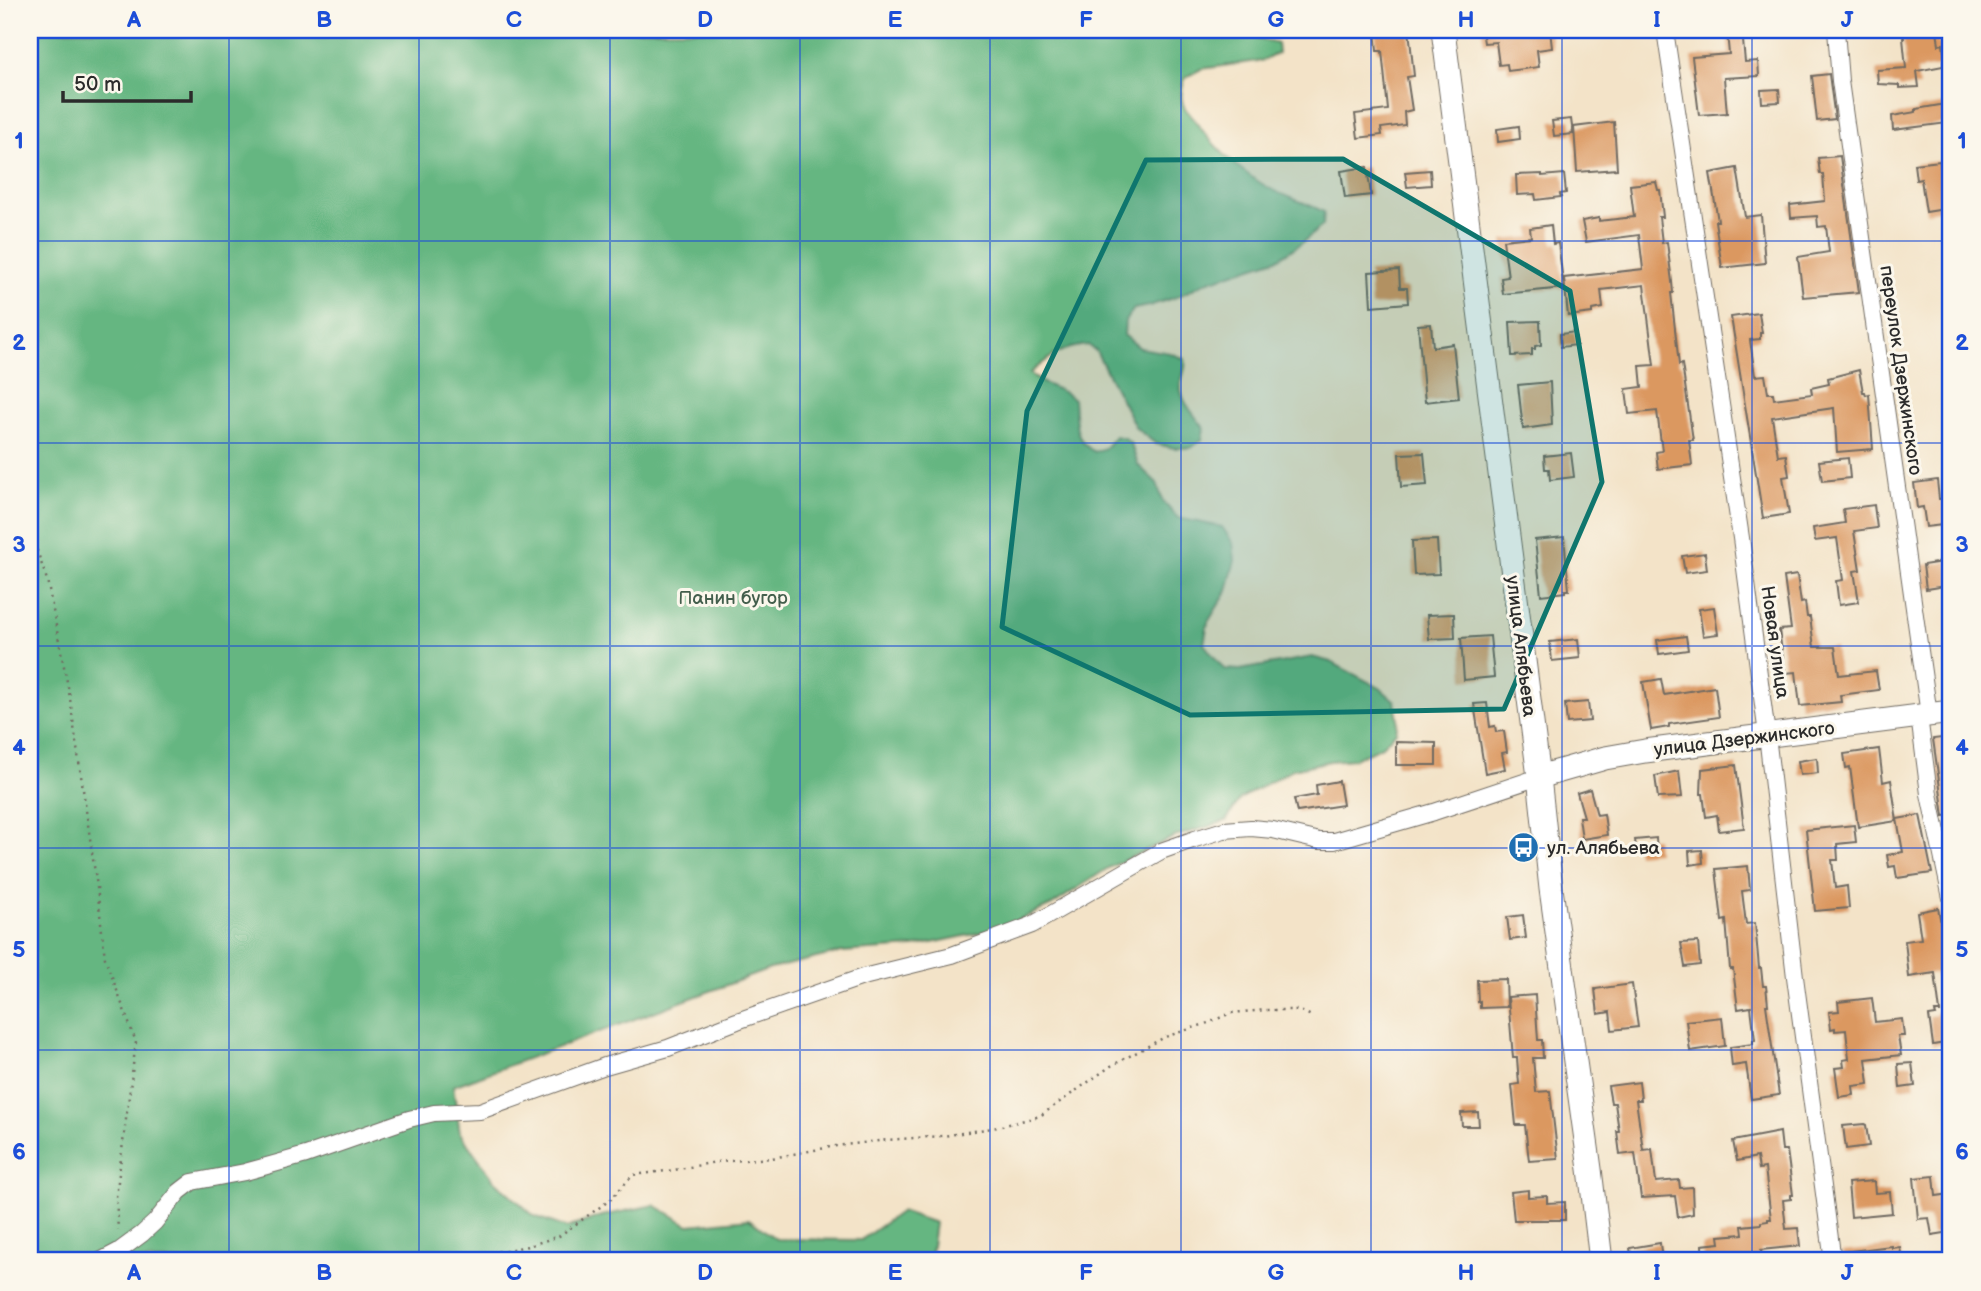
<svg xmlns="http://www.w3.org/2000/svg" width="1981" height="1291" font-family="'Balsamiq Sans',sans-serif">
  <rect width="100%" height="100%" fill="#fbf7ec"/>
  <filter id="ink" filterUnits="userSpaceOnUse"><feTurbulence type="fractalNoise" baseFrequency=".0143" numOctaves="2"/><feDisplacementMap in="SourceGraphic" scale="14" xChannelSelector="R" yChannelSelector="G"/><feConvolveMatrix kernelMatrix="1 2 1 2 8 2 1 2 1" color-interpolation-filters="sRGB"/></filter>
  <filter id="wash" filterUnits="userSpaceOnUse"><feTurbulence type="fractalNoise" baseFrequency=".00686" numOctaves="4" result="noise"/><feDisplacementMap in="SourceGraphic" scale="28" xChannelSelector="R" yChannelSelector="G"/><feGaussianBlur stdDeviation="1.57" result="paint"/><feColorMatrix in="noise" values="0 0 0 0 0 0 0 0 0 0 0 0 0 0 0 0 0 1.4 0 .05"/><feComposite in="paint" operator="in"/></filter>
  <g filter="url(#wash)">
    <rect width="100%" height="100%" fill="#f3e3c8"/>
    <path fill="#65b681" stroke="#487056" stroke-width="2" d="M30,30H1233L1277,44L1278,53L1265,60L1201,69L1186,77C1182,86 1180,94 1183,104C1185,110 1192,116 1196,122C1215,148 1241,172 1269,188C1287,198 1306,202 1324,212L1323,225L1303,242L1279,258L1206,282L1179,296L1149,306L1134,309L1125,321L1124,335L1140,348L1170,353L1185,359C1187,369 1183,372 1181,382C1178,399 1195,415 1204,428L1202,440L1191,448H1174L1156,444L1136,428L1096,351L1088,345C1060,348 1051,356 1030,373C1043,387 1058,386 1074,399C1076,420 1073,441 1095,452L1105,448L1115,436L1125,438L1131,444L1138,465L1157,483L1163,502L1178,518L1222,527L1233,543L1235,560L1227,591L1208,622L1204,644L1224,669L1240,670L1312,657L1331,662L1380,688L1395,701L1398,719L1396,732L1382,746L1354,759L1330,761L1293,769L1240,799L1226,821L1174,837L1108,868L1052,905L998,929L913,947L842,952L770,969L453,1086L460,1133L494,1180L534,1216L567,1228L602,1216L654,1205L689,1225L749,1219L776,1239L861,1240L901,1211L935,1223L930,1261H30Z"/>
    <g id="blocks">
      <g fill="#db9861">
        <path d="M1375,30H1409L1414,76L1407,77L1412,110L1404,112L1405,125L1381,128L1382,135L1358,138L1355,114L1388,110L1382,51H1377Z"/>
        <path d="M1482,30H1550L1552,48L1537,50L1539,67L1508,71L1507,64L1499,65L1496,42L1484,43Z"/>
        <path d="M1742,30L1745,62L1758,61L1759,76L1724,78L1727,113L1699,115L1692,57L1729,54L1727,32Z"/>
        <path d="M1903,30H1937L1939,45L1943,44L1945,61H1943V66L1917,71L1919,87L1899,88V85L1878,84L1877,70L1906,68L1903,38H1904Z"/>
        <path d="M1829,74L1835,119L1817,121L1812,76Z"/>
        <path d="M1779,89L1780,102L1762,103L1761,90Z"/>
        <path d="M1946,104L1948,123L1893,130L1892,116L1916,112V109Z"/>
        <path d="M1571,119L1573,134L1554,136L1552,121Z"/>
        <path d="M1614,122L1617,169L1577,172L1574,127Z"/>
        <path d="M1519,126L1520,139L1498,142L1497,129Z"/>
        <path d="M1840,156L1859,292L1803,297L1798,257L1829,252L1826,226L1818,227L1817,216L1791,218L1790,205L1825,201L1823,174H1820L1818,158Z"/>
        <path d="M1940,161L1942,177L1951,176V208L1926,212L1921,179L1916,180L1914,164Z"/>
        <path d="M1367,167L1371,195L1345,198L1341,171Z"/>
        <path d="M1737,168L1745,217L1761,215L1765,263L1722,268L1715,221H1718L1710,173Z"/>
        <path d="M1430,170L1431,185L1407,187L1405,172Z"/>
        <path d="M1542,174V176L1564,174L1566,193L1560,194L1561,197L1536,200L1535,194L1517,195L1516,175Z"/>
        <path d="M1656,182L1658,190H1660L1663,217H1659L1662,243L1667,242L1672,282L1673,293H1671L1679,365L1682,364L1693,440H1689L1692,465L1658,469L1656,452L1662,451L1657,411L1629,414L1626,389L1642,387L1640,366L1654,365L1644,285L1601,290L1603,308L1592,310V313L1568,316L1564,278L1643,269L1639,235L1586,242L1582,221L1599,218V221L1634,217L1630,185Z"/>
        <path d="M1551,225L1553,244L1558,243L1564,288L1503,294L1501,278L1508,277L1503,240L1531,237L1530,228Z"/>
        <path d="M1399,270L1400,288H1407L1408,303L1371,306L1369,272Z"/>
        <path d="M1759,313L1762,333H1760V339L1750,340L1755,376L1765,375L1768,393H1773L1774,399L1812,394L1811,388L1829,384L1828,378L1859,370L1863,392H1865L1866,395L1869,394L1873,449L1837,452L1834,408L1772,417L1778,456L1786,455L1789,476L1783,477L1789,514L1763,518L1731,317Z"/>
        <path d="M1540,321L1541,345L1535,346V349H1532V355L1512,356L1510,322Z"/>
        <path d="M1431,324L1433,347L1453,344L1459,398L1425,402L1418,325Z"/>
        <path d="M1575,332L1577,345L1561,347L1560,334Z"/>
        <path d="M1550,382L1552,425L1523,429L1518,385Z"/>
        <path d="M1424,453L1427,485L1401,487L1399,454Z"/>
        <path d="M1571,453L1574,477L1550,480L1549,469H1545L1544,456Z"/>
        <path d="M1848,458L1850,478L1822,481L1819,461Z"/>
        <path d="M1937,480L1939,499H1951V524L1926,527L1923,507L1917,508L1914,483Z"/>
        <path d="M1874,505L1877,528L1854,531L1860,570L1854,571L1859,602L1839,605L1836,581L1843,580L1837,538L1815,541L1813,528L1845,523L1843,509Z"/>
        <path d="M1564,537L1569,590H1565V592L1541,595L1535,540Z"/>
        <path d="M1437,540L1439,574L1414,575L1412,541Z"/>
        <path d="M1705,553L1707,570L1685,573L1682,556Z"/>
        <path d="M1949,561L1951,585L1926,589L1923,565Z"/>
        <path d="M1797,575L1801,603L1805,602L1807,617H1810L1814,647H1835L1839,675L1876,671L1879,690L1840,695L1841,702L1800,706L1796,672L1785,673L1779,630L1791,629L1784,577Z"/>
        <path d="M1714,607L1718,634L1703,636L1699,609Z"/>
        <path d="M1454,614L1455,638L1429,639L1427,615Z"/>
        <path d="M1490,636L1494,677L1464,680L1461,638Z"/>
        <path d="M1686,636L1688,650L1659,654L1657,640Z"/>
        <path d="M1578,639L1580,658L1552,661L1550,642Z"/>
        <path d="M1661,679L1664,695L1715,687L1719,717L1669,724V727L1651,730L1643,682Z"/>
        <path d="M1588,702L1590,721L1567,723L1565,704Z"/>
        <path d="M1487,703L1490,727L1495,726L1496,732L1504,731L1507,752L1502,753L1505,769L1485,773L1474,704Z"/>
        <path d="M1950,737L1951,815L1944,816L1933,739Z"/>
        <path d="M1396,742L1436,743V765H1396Z"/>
        <path d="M1879,749L1883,782L1891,780L1897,821L1858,827L1850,767L1846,768L1844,754Z"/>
        <path d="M1817,758L1818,773L1800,775L1798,761Z"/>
        <path d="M1736,765L1744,828L1719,831L1717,815L1706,817L1703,794H1701L1702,769Z"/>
        <path d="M1679,771L1682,797L1658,798L1655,776Z"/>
        <path d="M1339,781L1343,805L1297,812L1294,799L1317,795L1316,785Z"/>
        <path d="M1590,789L1597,815L1604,814L1607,835L1582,839L1579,817H1584L1577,793Z"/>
        <path d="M1920,815L1932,873L1897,878L1895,866L1889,867L1887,855L1903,852L1897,819Z"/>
        <path d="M1854,825L1856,842L1837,844L1838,860H1832L1835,888L1847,886L1849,908L1815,911L1806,830Z"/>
        <path d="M1656,838L1657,852L1637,854L1635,840Z"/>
        <path d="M1702,850L1703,863L1690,865L1689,851Z"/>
        <path d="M1748,866L1750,890L1742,891L1746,924L1755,923L1759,968H1761L1763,986H1766L1768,1005H1766L1779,1095L1751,1099L1746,1064L1732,1066L1730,1047L1753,1044V1040H1755L1751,1007L1738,1009L1733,969H1730L1726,920L1722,921L1716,869Z"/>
        <path d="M1938,908L1951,973V1042L1933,1045L1929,1016L1936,1015L1935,1012H1940L1935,973L1909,977L1905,941L1921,939L1917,912Z"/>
        <path d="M1523,915L1526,938L1510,940L1507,917Z"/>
        <path d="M1698,942L1700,965L1685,967L1681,943Z"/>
        <path d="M1506,979L1507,1007L1480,1008V1001L1478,1002L1477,980Z"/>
        <path d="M1632,984L1638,1027L1612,1030L1610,1012L1598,1014L1595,989Z"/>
        <path d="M1535,995L1538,1040H1542L1543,1058H1533L1536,1092L1550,1091L1558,1159L1529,1161L1525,1125H1516L1512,1085L1519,1084L1517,1058H1513L1508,997Z"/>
        <path d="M1872,998L1875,1022L1902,1019L1904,1036H1898L1901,1055L1866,1059L1869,1084L1853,1086L1854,1095L1839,1097L1835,1068L1844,1067L1843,1060L1849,1059L1846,1030L1835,1031V1028L1831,1029L1829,1012L1839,1011L1838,1002Z"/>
        <path d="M1722,1017L1725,1046L1690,1051L1686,1021Z"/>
        <path d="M1912,1063L1915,1086L1900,1088L1898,1064Z"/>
        <path d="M1639,1082L1641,1100H1636L1643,1150L1652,1149L1656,1182L1679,1180L1680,1188L1692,1187L1693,1214L1678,1217L1675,1196L1641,1198L1635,1153L1620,1155L1617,1131H1619L1615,1103H1611L1608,1086Z"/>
        <path d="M1478,1112L1479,1126H1462L1461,1113Z"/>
        <path d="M1864,1124L1866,1125L1869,1146L1846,1149L1843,1126Z"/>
        <path d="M1780,1132L1782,1150H1787L1793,1195H1791V1199L1783,1200L1786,1229L1798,1228L1800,1246L1761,1250L1762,1261H1703L1702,1245L1720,1243L1719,1236L1743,1234L1742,1226L1761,1224V1222L1768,1221V1219H1771L1765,1168L1759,1169L1757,1157L1737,1161L1733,1141Z"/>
        <path d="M1934,1176L1936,1196L1951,1194V1232L1932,1235L1929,1218L1918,1219L1914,1178Z"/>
        <path d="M1874,1181L1875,1193L1890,1192L1892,1213L1851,1217L1848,1183Z"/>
        <path d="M1528,1190V1197L1547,1196V1203L1565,1202V1220H1514L1511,1192Z"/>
        <path d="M1660,1243L1662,1261H1632L1630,1248Z"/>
        <path d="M1892,1246V1248L1900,1247L1902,1260L1843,1261L1842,1252Z"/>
      </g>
    </g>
  </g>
  <g filter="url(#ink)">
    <use href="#blocks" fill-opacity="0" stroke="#716b62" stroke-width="2"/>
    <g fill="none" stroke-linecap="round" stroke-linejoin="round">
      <defs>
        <g id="street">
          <path d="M1665,30L1741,538L1767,735L1795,977L1833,1261"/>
          <path d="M1836,30L1840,81L1929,715"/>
          <path d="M1919,716L1929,794L1951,898"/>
          <path d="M100,1261L119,1251L142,1234L155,1222L179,1192L192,1182L245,1172L306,1155L409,1119L434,1113L480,1111L605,1066L668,1048L737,1021L863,977L952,955L1032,925L1161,851L1195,839L1224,830L1251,828L1273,830L1319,841H1334L1434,812L1539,777"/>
        </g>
        <g id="secondary">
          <path d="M1443,30L1539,777L1551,889L1590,1169L1601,1261"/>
          <path d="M1539,777L1605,758L1645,751L1951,712"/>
        </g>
      </defs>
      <use href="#street" stroke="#716b62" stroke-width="18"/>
      <use href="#secondary" stroke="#716b62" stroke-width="25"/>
      <g stroke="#716b62" stroke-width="2.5" stroke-dasharray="2 5" stroke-linecap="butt">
        <path d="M30,530L47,580L69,692L97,887L105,958L136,1042L116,1197L118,1230"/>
        <path d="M464,1261L480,1255L528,1246L559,1236L610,1200L633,1175L674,1170L716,1162L772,1158L836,1146L887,1140L943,1136L998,1127L1040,1116L1111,1066L1165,1037L1208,1023L1231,1013L1267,1010H1298L1314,1017"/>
      </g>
      <use href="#street" stroke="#fff" stroke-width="16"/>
      <use href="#secondary" stroke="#fff" stroke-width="23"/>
    </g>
  </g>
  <path fill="#0f766e" fill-opacity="0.2" stroke="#0f766e" stroke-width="5" stroke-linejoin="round" d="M1343,159L1570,291L1602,482L1504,709L1190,715L1002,627L1027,411L1146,160Z"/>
  <path fill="none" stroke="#1d4ed8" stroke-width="2" stroke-opacity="0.55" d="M229,30V1261M419,30V1261M610,30V1261M800,30V1261M990,30V1261M1181,30V1261M1371,30V1261M1562,30V1261M1752,30V1261M30,241H1951M30,443H1951M30,646H1951M30,848H1951M30,1050H1951"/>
  <defs>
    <symbol id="bus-disc" viewBox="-11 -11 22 22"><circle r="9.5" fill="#1f6fb2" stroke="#fbf7ec"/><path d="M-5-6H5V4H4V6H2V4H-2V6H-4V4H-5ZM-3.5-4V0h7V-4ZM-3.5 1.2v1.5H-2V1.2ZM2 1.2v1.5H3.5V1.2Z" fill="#fff"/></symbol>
  </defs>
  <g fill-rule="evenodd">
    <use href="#bus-disc" x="1506" y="830" width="35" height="35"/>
  </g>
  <g text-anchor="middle" stroke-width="6" stroke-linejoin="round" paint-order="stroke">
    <g font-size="19" fill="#2b2b2b" stroke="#fbf7ec">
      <text transform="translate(1902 370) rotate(82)" y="7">переулок Дзержинского</text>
      <text transform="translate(1776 642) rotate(82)" y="7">Новая улица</text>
      <text transform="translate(1522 646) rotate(83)" y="7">улица Алябьева</text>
      <text transform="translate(1744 738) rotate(-7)" y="7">улица Дзержинского</text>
    </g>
    <g font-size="19" fill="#435e4c" stroke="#fbf7ec">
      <text x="733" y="604">Панин бугор</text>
    </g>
    <g font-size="19" fill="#2b2b2b" stroke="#fbf7ec" text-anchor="start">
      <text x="1547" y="854">ул. Алябьева</text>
    </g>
  </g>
  <rect width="1981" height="1291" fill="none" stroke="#fbf7ec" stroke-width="77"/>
  <path d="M63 91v10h128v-10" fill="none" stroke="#2b2b2b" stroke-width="3.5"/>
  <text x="74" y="91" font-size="21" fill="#2b2b2b" stroke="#fbf7ec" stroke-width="5" paint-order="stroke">50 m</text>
  <rect x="38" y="38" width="1904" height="1214" fill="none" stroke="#1d4ed8" stroke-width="2.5"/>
  <g font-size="23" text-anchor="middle" font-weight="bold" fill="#1d4ed8">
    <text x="134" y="27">A</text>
    <text x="324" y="27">B</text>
    <text x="514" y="27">C</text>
    <text x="705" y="27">D</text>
    <text x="895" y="27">E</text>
    <text x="1086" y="27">F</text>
    <text x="1276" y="27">G</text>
    <text x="1466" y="27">H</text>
    <text x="1657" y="27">I</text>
    <text x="1847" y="27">J</text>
    <text x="19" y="148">1</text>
    <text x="1962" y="148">1</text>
    <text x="19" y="350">2</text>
    <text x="1962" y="350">2</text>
    <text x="19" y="552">3</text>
    <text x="1962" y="552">3</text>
    <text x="19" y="755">4</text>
    <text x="1962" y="755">4</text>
    <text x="19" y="957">5</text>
    <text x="1962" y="957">5</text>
    <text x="19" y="1159">6</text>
    <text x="1962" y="1159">6</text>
    <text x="134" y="1280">A</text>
    <text x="324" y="1280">B</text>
    <text x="514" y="1280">C</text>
    <text x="705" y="1280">D</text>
    <text x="895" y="1280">E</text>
    <text x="1086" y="1280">F</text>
    <text x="1276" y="1280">G</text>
    <text x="1466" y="1280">H</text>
    <text x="1657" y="1280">I</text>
    <text x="1847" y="1280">J</text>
  </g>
</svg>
